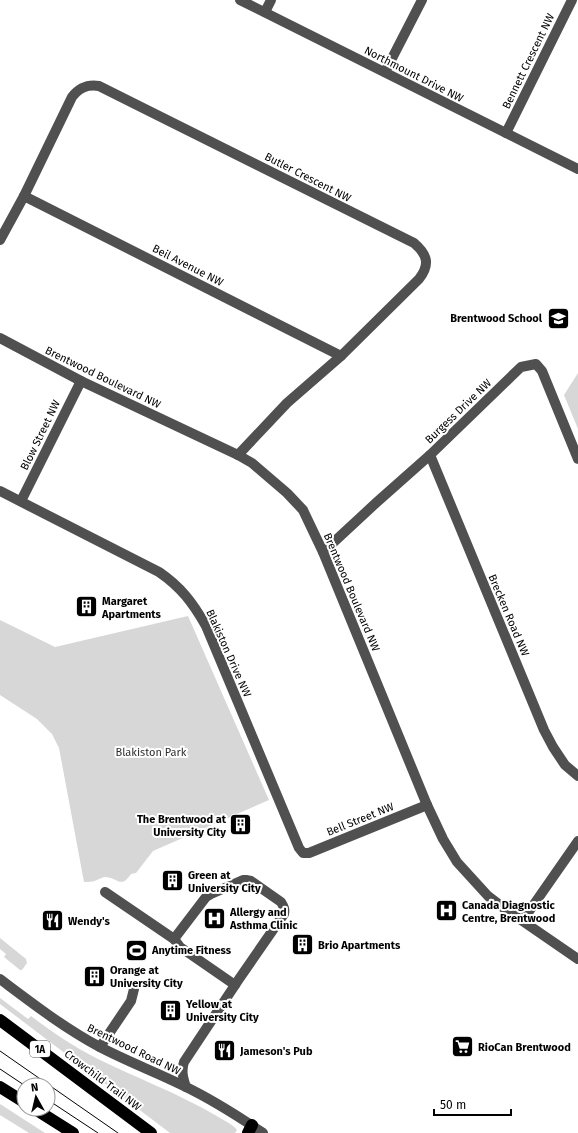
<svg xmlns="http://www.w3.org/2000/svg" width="578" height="1133" font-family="'Fira Sans',sans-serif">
  <rect width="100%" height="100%" fill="#fff"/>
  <g fill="#d7d7d7">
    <path d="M578,373V429L564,395Z"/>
    <path d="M188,616L269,800L153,851L136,873L131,874C121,889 118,878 106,877C102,877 100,879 97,880C93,882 88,882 84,882L59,748L52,734L37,719L0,695V620L55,647Z"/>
    <path d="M0,938L26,959L27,963L22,970H20L4,957L6,954L0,949Z"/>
    <path d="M0,998L28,1019L31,1016C52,1032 74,1047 98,1059C137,1078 177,1093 215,1115C221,1119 233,1124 237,1130L235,1133H170L0,1004Z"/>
    <path d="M0,1104L45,1133H29L0,1115Z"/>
  </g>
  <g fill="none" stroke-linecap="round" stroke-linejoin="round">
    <g stroke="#505050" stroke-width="10">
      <path d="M240,0L578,169"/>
      <path d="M265,12L271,0"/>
      <path d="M385,72L422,0"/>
      <path d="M506,133L572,0"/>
      <path d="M24,196L341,356"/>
      <path d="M0,240L24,196L72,97C79,88 87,84 99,86L141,107L414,243C428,255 430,265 419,279L341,356L287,403L238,455"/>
      <path d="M0,338L81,381L238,455L252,463L287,493L303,510L323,552L427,805L443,839L457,862L488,896L505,909L578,959"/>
      <path d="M430,455L544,730L553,747L565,765L578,776"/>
      <path d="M0,491L159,572C181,587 193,603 206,626L299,848L303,853H309L427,805"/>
      <path d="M21,501L81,381"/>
      <path d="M323,552L377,502L430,455L521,367L536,364L542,371L578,459"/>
      <path d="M105,892L174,939L180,947L235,985"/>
      <path d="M523,920L578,841"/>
      <path d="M174,939L206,897L211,894L243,880H246L251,881L281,902C284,907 285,909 284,914L239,979L184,1062C181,1071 183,1078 186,1087"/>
      <path d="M0,979C32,1003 63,1027 98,1046C126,1061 156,1072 184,1086C211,1099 238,1116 263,1133"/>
      <path d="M100,1047L131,1001L135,985"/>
    </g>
    <g stroke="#000" stroke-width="12">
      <path d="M0,1020L151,1133"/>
      <path d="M0,1087L24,1102"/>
      <path d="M35,1109L73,1133"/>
      <path d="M248,1133L252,1125"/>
    </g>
    <g stroke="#000" stroke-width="1">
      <path d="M0,1051L118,1133"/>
      <path d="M0,1069L24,1085"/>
      <path d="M48,1100L98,1133"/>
    </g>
  </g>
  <defs>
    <symbol id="school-square" viewBox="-11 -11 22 22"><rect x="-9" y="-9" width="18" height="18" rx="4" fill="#000" stroke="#fff"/><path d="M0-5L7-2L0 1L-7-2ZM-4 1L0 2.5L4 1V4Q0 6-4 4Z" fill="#fff"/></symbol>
    <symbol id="building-square" viewBox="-11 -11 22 22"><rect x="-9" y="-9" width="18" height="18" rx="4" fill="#000" stroke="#fff"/><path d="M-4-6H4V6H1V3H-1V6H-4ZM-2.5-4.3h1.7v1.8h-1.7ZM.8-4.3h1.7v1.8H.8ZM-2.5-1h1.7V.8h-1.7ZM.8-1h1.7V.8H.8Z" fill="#fff"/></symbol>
    <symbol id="hospital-square" viewBox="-11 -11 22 22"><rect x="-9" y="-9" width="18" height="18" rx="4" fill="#000" stroke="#fff"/><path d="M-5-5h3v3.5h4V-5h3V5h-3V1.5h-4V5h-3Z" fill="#fff"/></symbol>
    <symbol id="restaurant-square" viewBox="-11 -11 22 22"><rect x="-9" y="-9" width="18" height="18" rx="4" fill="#000" stroke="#fff"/><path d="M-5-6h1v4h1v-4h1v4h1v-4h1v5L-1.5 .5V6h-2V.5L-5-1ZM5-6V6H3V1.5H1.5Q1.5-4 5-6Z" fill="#fff"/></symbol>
    <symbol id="stadium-square" viewBox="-11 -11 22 22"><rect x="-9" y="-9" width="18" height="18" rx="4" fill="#000" stroke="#fff"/><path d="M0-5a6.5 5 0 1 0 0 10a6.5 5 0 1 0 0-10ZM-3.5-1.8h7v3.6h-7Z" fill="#fff"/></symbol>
    <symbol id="supermarket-square" viewBox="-11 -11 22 22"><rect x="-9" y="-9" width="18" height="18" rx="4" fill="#000" stroke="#fff"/><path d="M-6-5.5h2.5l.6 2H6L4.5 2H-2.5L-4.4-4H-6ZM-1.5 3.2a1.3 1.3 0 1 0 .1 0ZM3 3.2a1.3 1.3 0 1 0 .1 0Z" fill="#fff"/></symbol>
  </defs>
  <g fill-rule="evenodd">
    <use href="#school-square" x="546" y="306" width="25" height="25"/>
    <use href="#building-square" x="74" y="594" width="25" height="25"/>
    <use href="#building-square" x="228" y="812" width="25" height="25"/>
    <use href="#building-square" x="160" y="868" width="25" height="25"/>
    <use href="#hospital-square" x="434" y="898" width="25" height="25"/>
    <use href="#hospital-square" x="202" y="906" width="25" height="25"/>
    <use href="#restaurant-square" x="40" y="908" width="25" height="25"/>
    <use href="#building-square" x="290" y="932" width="25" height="25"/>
    <use href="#stadium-square" x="124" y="938" width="25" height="25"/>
    <use href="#building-square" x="82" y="964" width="25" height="25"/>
    <use href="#building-square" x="158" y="998" width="25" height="25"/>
    <use href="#supermarket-square" x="450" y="1034" width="25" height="25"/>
    <use href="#restaurant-square" x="212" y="1038" width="25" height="25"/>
  </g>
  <g text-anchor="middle" stroke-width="4" stroke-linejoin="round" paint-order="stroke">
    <rect fill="#fff" stroke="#4c4c4c" stroke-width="1" x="30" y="1041" width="20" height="16" rx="3"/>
    <g font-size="10" font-weight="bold" fill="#000">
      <text x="40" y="1053">1A</text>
    </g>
    <g font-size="11" fill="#000" stroke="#fff">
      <text transform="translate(528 61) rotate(-64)" y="4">Bennett Crescent NW</text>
      <text transform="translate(414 74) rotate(27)" y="4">Northmount Drive NW</text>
      <text transform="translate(308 177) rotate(27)" y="4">Butler Crescent NW</text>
      <text transform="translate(188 265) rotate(27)" y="4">Beil Avenue NW</text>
      <text transform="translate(103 377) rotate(26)" y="4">Brentwood Boulevard NW</text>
      <text transform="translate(458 411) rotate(-44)" y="4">Burgess Drive NW</text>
      <text transform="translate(40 435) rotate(-64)" y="4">Blow Street NW</text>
      <text transform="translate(352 592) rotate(67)" y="4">Brentwood Boulevard NW</text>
      <text transform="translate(509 615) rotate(67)" y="4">Brecken Road NW</text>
      <text transform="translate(229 653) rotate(66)" y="4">Blakiston Drive NW</text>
      <text transform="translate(360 819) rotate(-22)" y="4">Bell Street NW</text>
      <text transform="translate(134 1049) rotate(26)" y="4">Brentwood Road NW</text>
      <text transform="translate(103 1080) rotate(37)" y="4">Crowchild Trail NW</text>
    </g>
    <g font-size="11" font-weight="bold" fill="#000" stroke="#fff" text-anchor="start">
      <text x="542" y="322" text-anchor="end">Brentwood School</text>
      <text x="102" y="605">Margaret<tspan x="102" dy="13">Apartments</tspan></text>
      <text x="226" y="823" text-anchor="end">The Brentwood at<tspan x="226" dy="13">University City</tspan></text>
      <text x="188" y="879">Green at<tspan x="188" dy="13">University City</tspan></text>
      <text x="462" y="909">Canada Diagnostic<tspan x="462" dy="13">Centre, Brentwood</tspan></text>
      <text x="230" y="916">Allergy and<tspan x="230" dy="13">Asthma Clinic</tspan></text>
      <text x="68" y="925">Wendy's</text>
      <text x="318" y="949">Brio Apartments</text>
      <text x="152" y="954">Anytime Fitness</text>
      <text x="110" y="974">Orange at<tspan x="110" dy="13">University City</tspan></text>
      <text x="186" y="1008">Yellow at<tspan x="186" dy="13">University City</tspan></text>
      <text x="478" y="1051">RioCan Brentwood</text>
      <text x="240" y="1055">Jameson's Pub</text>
    </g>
    <g font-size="11" fill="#2e2e2e" stroke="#fff">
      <text x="151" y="756">Blakiston Park</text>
    </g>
  </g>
  <g transform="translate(36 1097) rotate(352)"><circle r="19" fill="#ffffff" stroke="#999999"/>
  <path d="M0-3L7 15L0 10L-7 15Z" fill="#000000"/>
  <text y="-6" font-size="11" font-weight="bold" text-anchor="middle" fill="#000000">N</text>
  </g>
  <path d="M434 1109v6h77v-6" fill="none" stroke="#000000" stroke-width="2"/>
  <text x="440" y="1109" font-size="12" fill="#000000" stroke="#ffffff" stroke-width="3" paint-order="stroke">50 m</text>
</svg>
